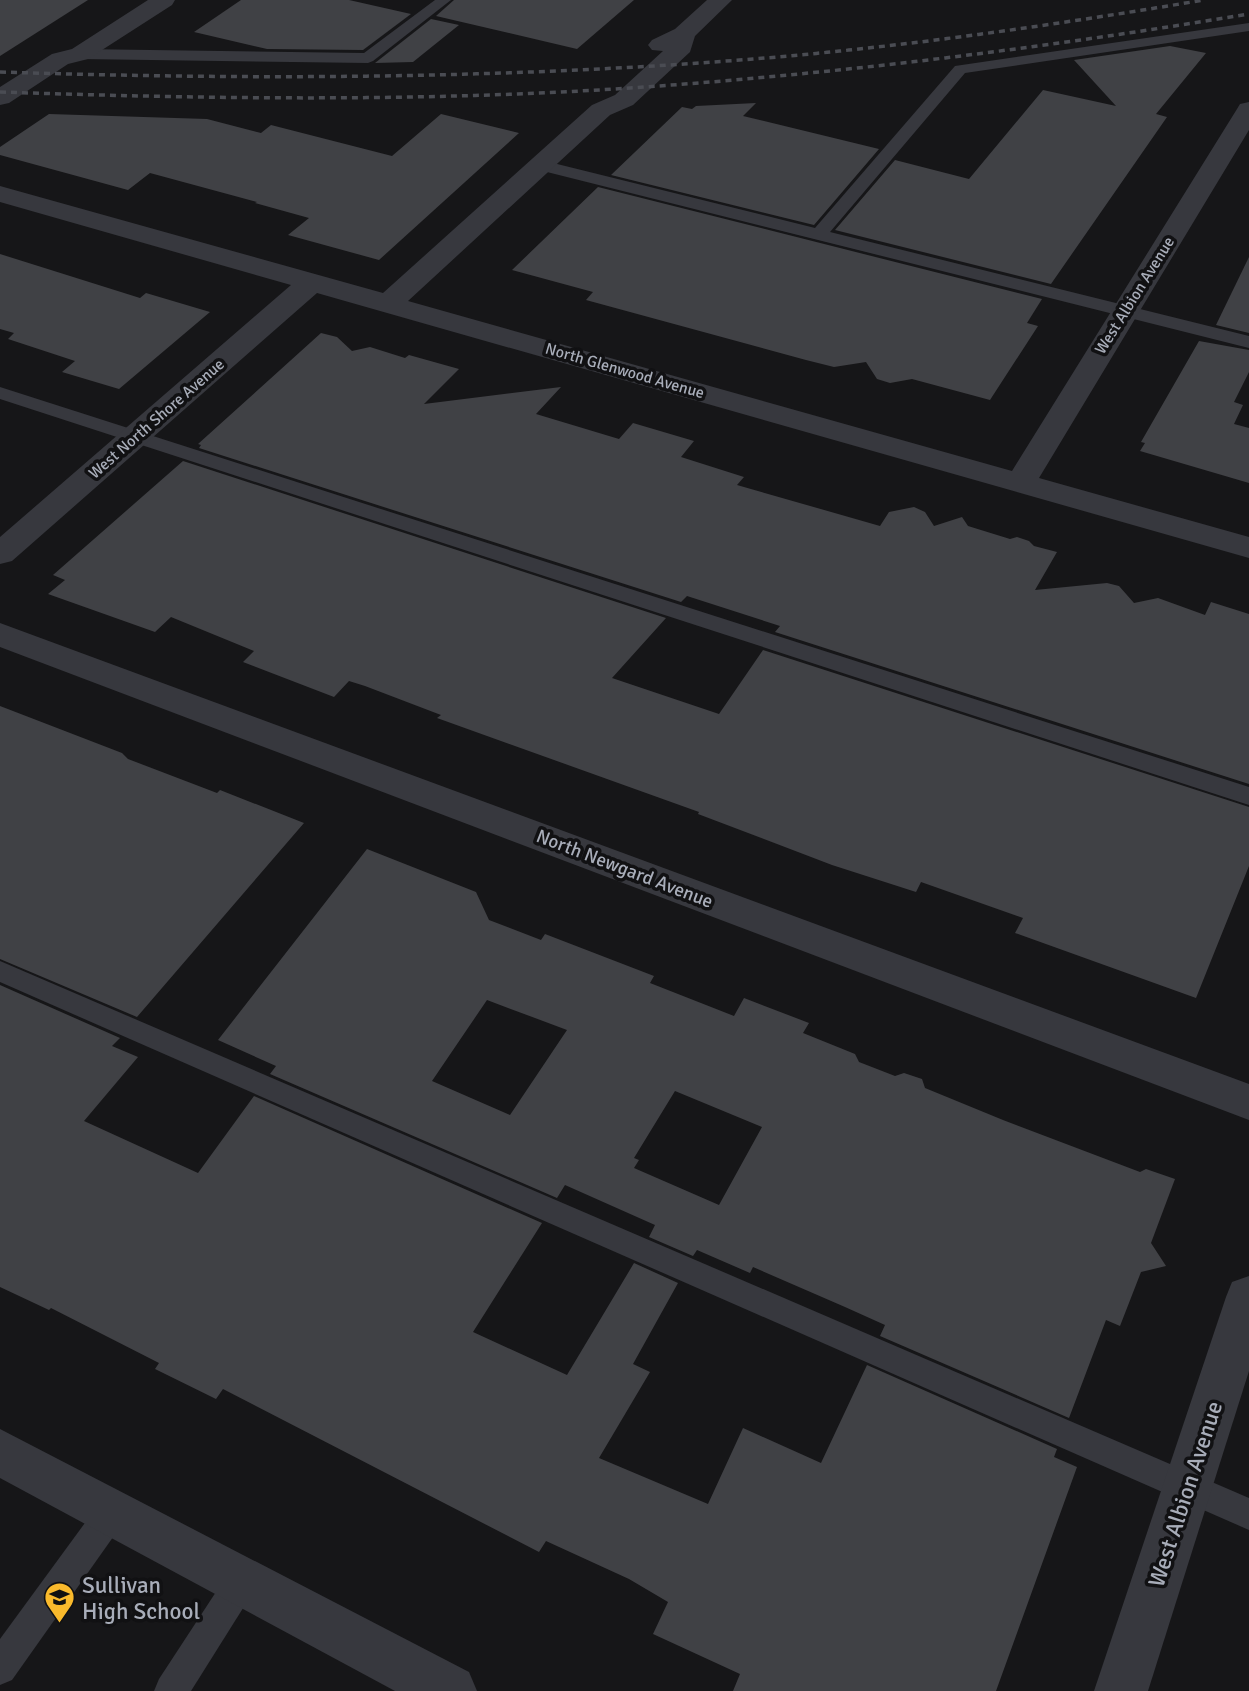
<svg xmlns="http://www.w3.org/2000/svg" width="1249" height="1691" font-family="Signika,sans-serif">
  <rect width="100%" height="100%" fill="#161618"/>
  <g fill="#404145" fill-rule="evenodd">
    <path d="M0,0H88L0,56Z"/>
    <path d="M241,0H349L411,14L363,50L267,49L194,32Z"/>
    <path d="M454,0H634L577,49L436,16Z"/>
    <path d="M431,19L459,25L413,62L375,63Z"/>
    <path d="M1170,46L1206,53L1156,114L1167,117L1051,284L835,230L895,160L969,179L1043,90L1116,106L1074,60Z"/>
    <path d="M756,103L743,116L879,149L814,225L611,175L682,107L692,109L696,106Z"/>
    <path d="M49,114L207,119L261,133L271,125L392,156L441,114L519,133L379,260L288,235L309,218L255,203L257,202L150,173L128,190L0,155V147Z"/>
    <path d="M598,187L1042,299L1027,323L1038,326L990,400L912,379L890,383L877,379L866,362L834,367L806,360L586,300L593,292L512,270Z"/>
    <path d="M0,254L140,298L146,293L210,312L119,389L62,372L75,361L8,339L14,333L0,329Z"/>
    <path d="M1249,257V333L1216,325Z"/>
    <path d="M321,333L337,337L352,351L370,347L405,358L409,355L459,369L424,404L561,387L536,414L619,439L633,423L694,441L681,457L744,477L737,485L880,526L889,512L914,507L925,512L934,526L962,517L968,526L1010,539L1017,537L1029,541L1034,546L1057,552L1035,590L1107,583L1119,586L1134,603L1158,598L1205,615L1211,602L1249,614V784L775,632L780,626L687,596L681,602L199,448L201,445L198,444Z"/>
    <path d="M1199,341L1249,350V372L1234,402L1243,405L1234,424L1249,428V483L1140,451L1145,443L1141,442Z"/>
    <path d="M183,461L666,618L612,678L719,714L763,650L1249,807V866L1196,998L1015,933L1023,918L921,882L916,892L832,865L698,814L699,812L437,718L441,715L365,686L349,681L334,697L243,662L254,651L171,617L155,632L48,594L65,580L53,575Z"/>
    <path d="M0,706L122,753L128,759L217,793L220,790L304,823L137,1017L0,959Z"/>
    <path d="M367,849L476,892L489,920L541,940L545,934L654,976L650,983L734,1016L744,998L809,1023L803,1033L855,1054L859,1062L895,1076L904,1073L922,1079L925,1088L1003,1120L1140,1172L1146,1169L1175,1179L1151,1243L1166,1266L1141,1272L1120,1326L1106,1320L1069,1418L880,1336L885,1325L845,1307L753,1267L750,1273L697,1250L693,1256L649,1237L655,1225L565,1185L557,1198L270,1074L276,1066L218,1040ZM487,1000L567,1030L510,1115L432,1081ZM675,1091L762,1127L719,1205L634,1168L639,1160L634,1158Z"/>
    <path d="M0,985L120,1038L112,1046L138,1057L84,1121L198,1173L254,1096L542,1223L473,1332L567,1375L634,1263L678,1283L633,1364L650,1372L599,1458L708,1504L743,1428L821,1463L867,1365L1057,1449L1054,1457L1077,1467L996,1691H733L740,1674L653,1634L668,1602L629,1579L546,1541L539,1552L223,1389L216,1399L155,1369L159,1363L51,1308L49,1310L0,1287Z"/>
  </g>
  <g fill="none" stroke-linecap="round" stroke-linejoin="round">
    <g fill="#37383e" fill-rule="evenodd">
      <path d="M435,0H451L373,61L368,63L80,59L72,54L80,49L364,53Z"/>
      <path d="M1249,23V31L965,73L830,232L1249,336V348L535,169L533,165L541,160L815,228L955,66Z"/>
      <path d="M0,387L1249,787V805L0,399Z"/>
      <path d="M0,961L1249,1498V1530L0,982Z"/>
      <path d="M112,1496L123,1501L128,1512L123,1523L12,1680L0,1685V1639L101,1501Z"/>
      <path d="M243,1565L255,1569L260,1581L191,1691H154L159,1679L231,1569Z"/>
    </g>
    <g fill="#37383e" fill-rule="evenodd">
      <path d="M148,0H175L172,5L88,59L68,64L9,103L0,105V87L52,54L72,49Z"/>
      <path d="M707,0H732L695,36L690,52L633,105L610,115L408,301L1012,471L1237,109L1240,104L1249,102V130L1039,478L1249,537V558L317,293L12,561L0,564V537L291,285L0,202V186L383,293L592,105L615,95L663,51L652,50L648,45L652,40L675,29Z"/>
      <path d="M0,623L1249,1084V1120L0,647Z"/>
      <path d="M1249,1276V1371L1148,1691H1094L1226,1297L1232,1282Z"/>
      <path d="M0,1429L469,1672L477,1691H395L0,1478Z"/>
    </g>
    <g stroke="#4a4c53" stroke-width="3.5" stroke-dasharray="6 5" stroke-linecap="butt">
      <path d="M0,72C251,80 502,79 753,59C904,47 1054,25 1204,0"/>
      <path d="M0,92C210,99 420,102 630,88C838,74 1043,48 1249,14"/>
    </g>
  </g>
  <defs>
    <symbol id="school-pin" viewBox="-11 -11 22 30"><path d="M0 17L-7.5 6A9.5 9.5 0 1 1 7.5 6Z" fill="#faba2c" stroke="#111113"/><path d="M0-5L7-2L0 1L-7-2ZM-4 1L0 2.5L4 1V4Q0 6-4 4Z" fill="#111"/></symbol>
  </defs>
  <g fill-rule="evenodd">
    <use href="#school-pin" x="42" y="1580" width="35" height="47"/>
  </g>
  <g text-anchor="middle" stroke-width="7" stroke-linejoin="round" paint-order="stroke">
    <g font-size="16" fill="#a8adb9" stroke="#111113">
      <text transform="translate(1134 295) rotate(-58)" y="6">West Albion Avenue</text>
      <text transform="translate(625 370) rotate(16)" y="6">North Glenwood Avenue</text>
      <text transform="translate(156 418) rotate(-41)" y="6">West North Shore Avenue</text>
    </g>
    <g font-size="19" fill="#a8adb9" stroke="#111113">
      <text transform="translate(625 868) rotate(21)" y="7">North Newgard Avenue</text>
    </g>
    <g font-size="23" fill="#a8adb9" stroke="#111113">
      <text transform="translate(1185 1494) rotate(-72)" y="8">West Albion Avenue</text>
    </g>
    <g font-size="23" fill="#a8adb9" stroke="#111113" text-anchor="start">
      <text x="82" y="1593">Sullivan<tspan x="82" dy="26">High School</tspan></text>
    </g>
  </g>
</svg>
